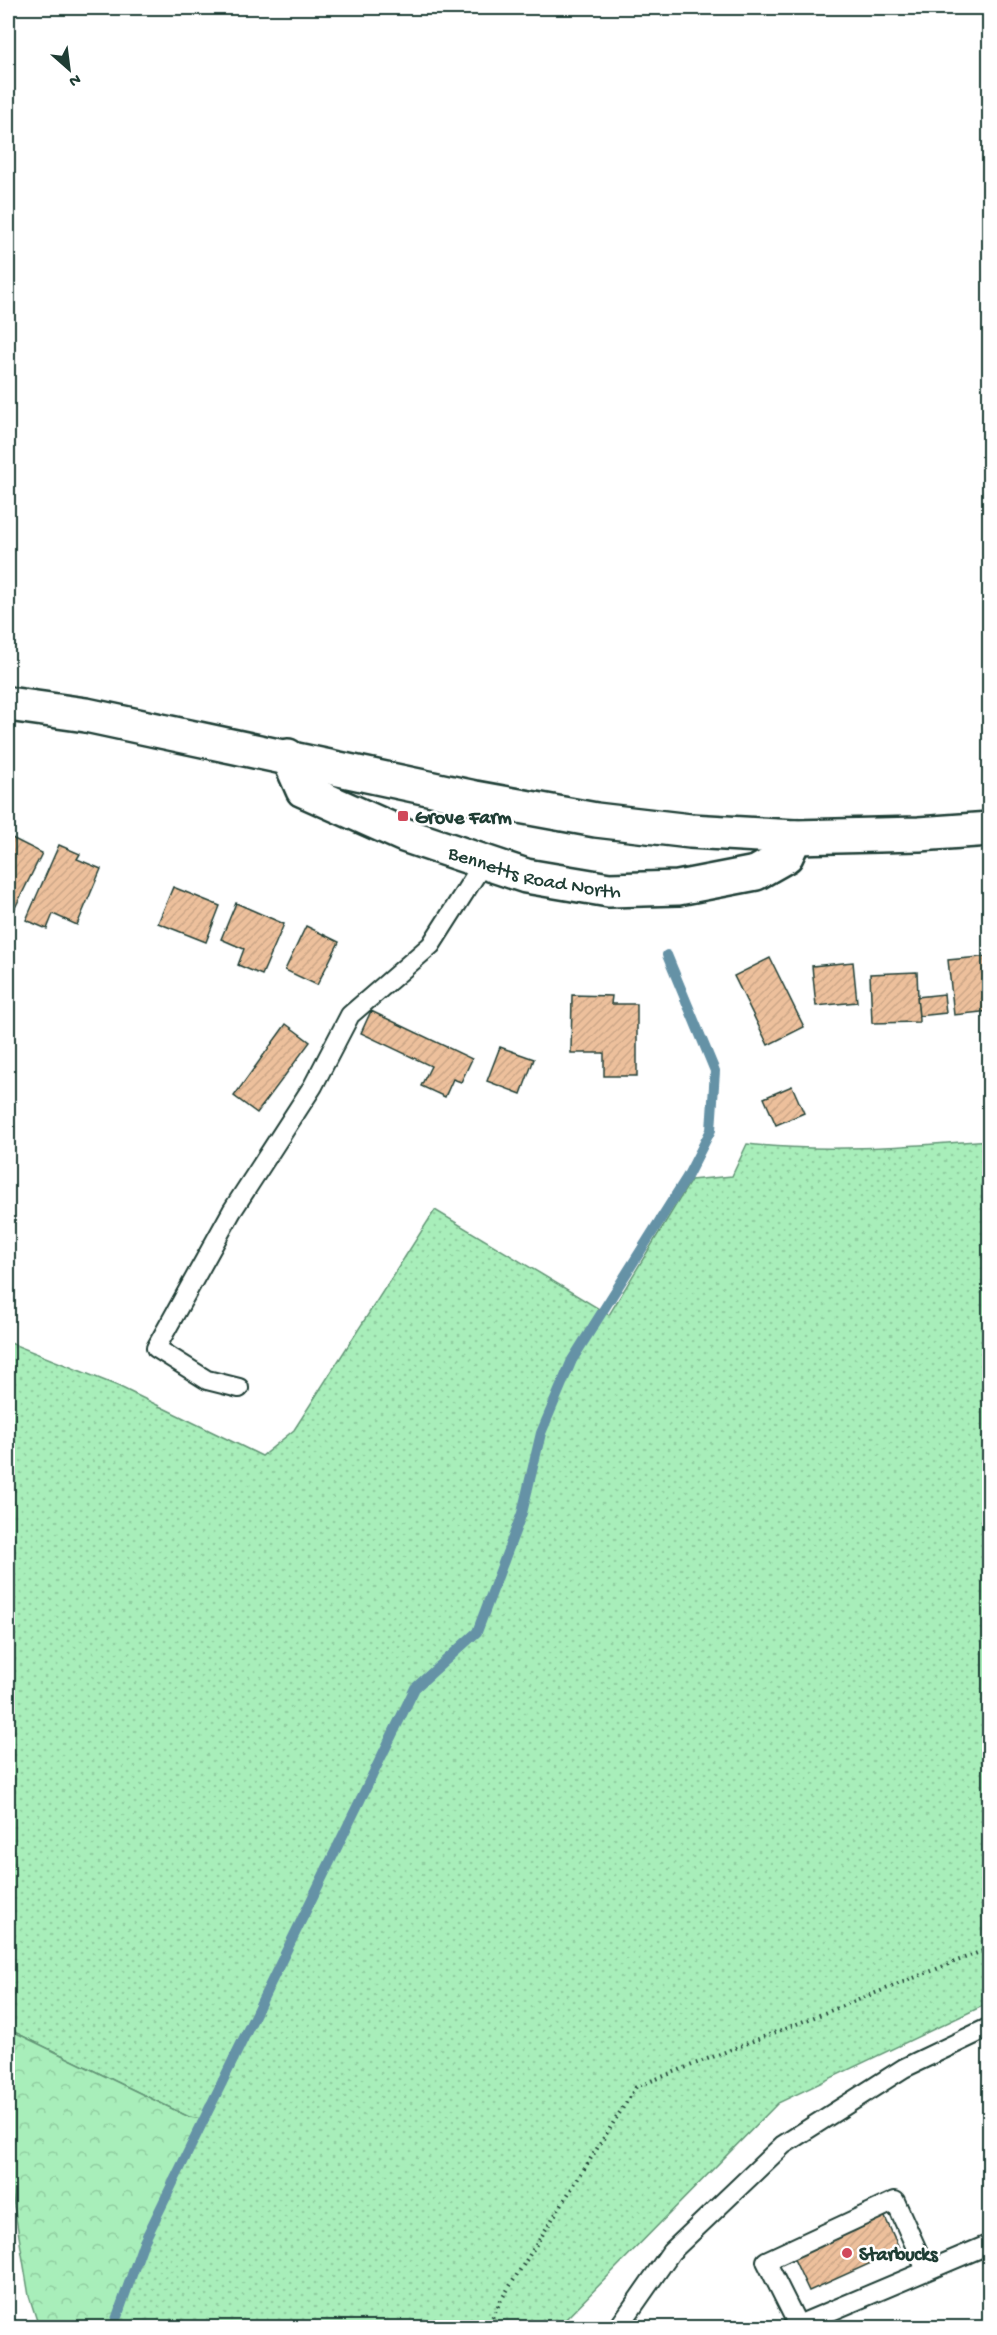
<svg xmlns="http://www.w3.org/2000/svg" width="997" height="2335" font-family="'Gochi Hand',sans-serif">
  <defs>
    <pattern id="grass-dots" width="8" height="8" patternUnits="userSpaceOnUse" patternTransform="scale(1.5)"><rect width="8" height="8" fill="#a8eeba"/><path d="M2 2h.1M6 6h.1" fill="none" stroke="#90cda0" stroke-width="1.8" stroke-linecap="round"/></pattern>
    <pattern id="forest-crowns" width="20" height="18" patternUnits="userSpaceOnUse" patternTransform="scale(1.5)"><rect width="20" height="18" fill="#a8eeba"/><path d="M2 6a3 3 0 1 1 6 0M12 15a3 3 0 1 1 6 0" fill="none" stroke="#90cda0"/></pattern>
    <pattern id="building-hatch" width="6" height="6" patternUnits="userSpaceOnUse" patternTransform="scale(1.5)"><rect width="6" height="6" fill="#edc09c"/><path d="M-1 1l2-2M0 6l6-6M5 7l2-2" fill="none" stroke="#cba687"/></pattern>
  </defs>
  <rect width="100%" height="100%" fill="#fff"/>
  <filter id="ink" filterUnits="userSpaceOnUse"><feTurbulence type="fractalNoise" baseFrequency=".0167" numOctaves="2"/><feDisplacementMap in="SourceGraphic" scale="12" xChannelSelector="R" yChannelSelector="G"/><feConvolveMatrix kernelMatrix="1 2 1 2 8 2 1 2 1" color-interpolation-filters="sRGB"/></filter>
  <g filter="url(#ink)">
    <path fill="url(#grass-dots)" stroke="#649677" stroke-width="1.5" d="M989,1140V2003L778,2103L558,2327H113L143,2244L203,2120L189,2117L8,2029V1342L118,1386L262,1456L294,1430L435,1210L609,1315L691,1180L732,1176L747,1144C827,1153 909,1146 989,1140Z"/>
    <path fill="url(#forest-crowns)" stroke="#649677" stroke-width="1.5" d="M8,2029L189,2117L203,2119L144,2244L113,2327H39L29,2296L8,2170Z"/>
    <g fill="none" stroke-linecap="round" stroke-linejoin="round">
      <path stroke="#6592a6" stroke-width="10" d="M113,2328L143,2244L415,1688L477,1632L522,1513L541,1433L572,1360L687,1177L711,1130L715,1071L667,955"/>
    </g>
    <g fill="url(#building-hatch)" stroke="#1f3d34" stroke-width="1.5">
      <path d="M8,836L42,853L8,922Z"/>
      <path d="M59,845L80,854L77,859L101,869L77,925L53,914L47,929L26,920Z"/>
      <path d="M173,887L220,906L206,942L158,923Z"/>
      <path d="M236,903L284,924L262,975L238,965L244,949L221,939Z"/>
      <path d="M306,926L339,942L317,985L285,970Z"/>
      <path d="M990,956V1011L954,1015L948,960Z"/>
      <path d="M770,958L804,1027L768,1045L734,976Z"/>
      <path d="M853,962L857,1002L816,1006L812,966Z"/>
      <path d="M917,972L919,1022L872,1023L870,974Z"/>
      <path d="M944,994L946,1013L919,1016L917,997Z"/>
      <path d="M572,995L612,996L611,1004H637V1076H604V1053H571Z"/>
      <path d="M371,1011L472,1059L461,1082L453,1079L445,1097L421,1086L431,1066L361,1033Z"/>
      <path d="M286,1024L310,1042L257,1113L234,1096Z"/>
      <path d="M500,1047L534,1059L521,1094L487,1081Z"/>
      <path d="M792,1086L804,1113L776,1125L764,1098Z"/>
      <path d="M884,2215L900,2250L809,2291L793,2257Z"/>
    </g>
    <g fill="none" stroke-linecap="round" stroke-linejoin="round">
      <defs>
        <g id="lane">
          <path d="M239,1388L207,1380L156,1348L232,1211L313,1086L350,1015L431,945L484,862"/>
          <path d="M798,2325L766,2261L895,2201L926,2270"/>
          <path d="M618,2328L671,2252L783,2145L904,2068L990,2027"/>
          <path d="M791,2328L990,2244"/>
        </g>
        <g id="street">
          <path id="s1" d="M288,756L303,790L404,835L526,876L609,890L678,888L756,873L786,856L795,837"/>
        </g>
        <path id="secondary" d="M8,704L86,715L475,798L596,820L690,831L795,837L919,834L990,829"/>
      </defs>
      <use href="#lane" stroke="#1f3d34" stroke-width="22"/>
      <use href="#street" stroke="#1f3d34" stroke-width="38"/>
      <use href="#secondary" stroke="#1f3d34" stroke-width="38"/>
      <path stroke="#1f3d34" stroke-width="4" stroke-dasharray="1.5 4.5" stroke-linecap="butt" d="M487,2328L501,2300L636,2087L990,1948"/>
      <use href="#lane" stroke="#fff" stroke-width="18"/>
      <use href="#street" stroke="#fff" stroke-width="33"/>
      <use href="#secondary" stroke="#fff" stroke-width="33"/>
    </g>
  </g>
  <g fill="#d1495b" stroke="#fff" stroke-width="2">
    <rect x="397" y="810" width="12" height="12" rx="3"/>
    <circle cx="847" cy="2253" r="6"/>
  </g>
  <g text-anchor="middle" stroke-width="5" stroke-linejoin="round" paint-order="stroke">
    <g font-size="20" font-weight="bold" fill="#1f3d34" stroke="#fff" text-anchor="start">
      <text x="415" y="823">Grove Farm</text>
      <text x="859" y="2260">Starbucks</text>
    </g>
    <g font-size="20" fill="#1f3d34" stroke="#fff">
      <text dy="7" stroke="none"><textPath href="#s1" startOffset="284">Bennetts Road North</textPath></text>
    </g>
  </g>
  <rect width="997" height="2335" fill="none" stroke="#fff" stroke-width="30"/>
  <rect x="15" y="15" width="967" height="2305" fill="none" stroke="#1f3d34" stroke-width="2" filter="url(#ink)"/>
  <g transform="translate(69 69) rotate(152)" stroke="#ffffff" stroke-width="4.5" paint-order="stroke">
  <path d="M0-4.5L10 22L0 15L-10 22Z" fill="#1f3d34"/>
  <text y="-9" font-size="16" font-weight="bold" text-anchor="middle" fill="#1f3d34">N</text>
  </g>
</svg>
